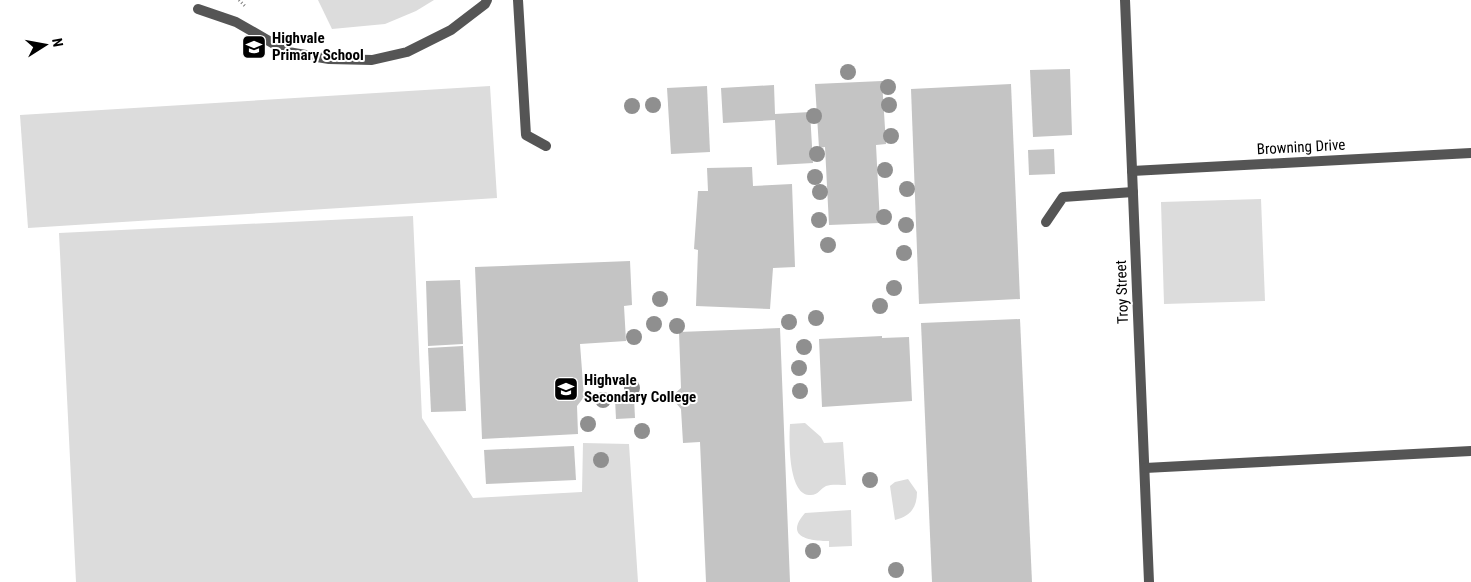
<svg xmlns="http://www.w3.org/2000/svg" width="1471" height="582" font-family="'Roboto Condensed',sans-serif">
  <rect width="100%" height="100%" fill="#fff"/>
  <g fill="#dcdcdc">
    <path d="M318,0H434L416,11L385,24L332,29Z"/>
    <path d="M490,86L497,198L28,228L20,115Z"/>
    <path d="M1261,199L1265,301L1164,304L1161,202Z"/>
    <path d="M413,216L422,418L473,498L582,492L583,443L629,444L638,582H76L59,233Z"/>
    <path d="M805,423L821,437L824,443L843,442L846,485C841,485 831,484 826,486C820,489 818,496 809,495C788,494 789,439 790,424Z"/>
    <path d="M908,479L917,492C917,507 911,516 895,520L890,486L895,482Z"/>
    <path d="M851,510L852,546L829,547V541C809,541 784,537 805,513Z"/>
  </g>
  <g fill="#c4c4c4">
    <path d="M1070,69L1072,135L1033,137L1030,70Z"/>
    <path d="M882,81L886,144L876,145L880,223L829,225L825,147L819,148L815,84Z"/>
    <path d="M1011,84L1020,299L919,304L911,89Z"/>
    <path d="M774,85L775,114L810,112L813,163L777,165L775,120L723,123L721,88Z"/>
    <path d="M707,86L710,152L671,154L667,88Z"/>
    <path d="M1054,149L1055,174L1029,175L1028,150Z"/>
    <path d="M752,167L753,186L792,184L795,267L773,268L770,309L696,306L698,250L694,249L698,191H708L707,168Z"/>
    <path d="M630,261L632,305L624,306L626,341L580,344L584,397L577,406L578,434L482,439L475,267Z"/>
    <path d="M460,280L463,344L428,346L426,281Z"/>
    <path d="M1020,319L1032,582H932L921,323Z"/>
    <path d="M780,328L790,582H706L700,442L683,443L681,409L671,397L681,388L679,332Z"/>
    <path d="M882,336V338L909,337L912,401L822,407L819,339Z"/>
    <path d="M463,346L466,411L431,412L428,348Z"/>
    <path d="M634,398L635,418L616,419L615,399Z"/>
    <path d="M574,446L576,480L486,484L484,450Z"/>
  </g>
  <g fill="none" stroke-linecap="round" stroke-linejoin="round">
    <path stroke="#777" stroke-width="3" stroke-dasharray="1 2.5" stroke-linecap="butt" d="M239,0L246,7"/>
    <g stroke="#555" stroke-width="10">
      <path d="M518,0L526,135L546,146"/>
      <path d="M198,9L236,22L288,52L329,59L372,60L407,52L451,30L485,4L487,0"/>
      <path d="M1046,222L1063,197L1133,192"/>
    </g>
    <g stroke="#555" stroke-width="10">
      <path d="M1125,0L1149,582"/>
      <path d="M1132,171L1471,153"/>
      <path d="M1145,468L1471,451"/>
    </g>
  </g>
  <g fill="#8f8f8f">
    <circle cx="848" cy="72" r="8"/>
    <circle cx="888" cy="87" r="8"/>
    <circle cx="653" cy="105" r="8"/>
    <circle cx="889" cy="105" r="8"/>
    <circle cx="632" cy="106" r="8"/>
    <circle cx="814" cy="116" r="8"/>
    <circle cx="891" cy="136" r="8"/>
    <circle cx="817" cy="154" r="8"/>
    <circle cx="885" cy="170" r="8"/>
    <circle cx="815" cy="177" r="8"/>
    <circle cx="907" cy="189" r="8"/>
    <circle cx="820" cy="192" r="8"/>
    <circle cx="884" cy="217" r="8"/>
    <circle cx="819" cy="220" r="8"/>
    <circle cx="906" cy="225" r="8"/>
    <circle cx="828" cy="245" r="8"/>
    <circle cx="904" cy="253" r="8"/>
    <circle cx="894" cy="288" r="8"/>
    <circle cx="660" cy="299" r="8"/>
    <circle cx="880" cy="306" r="8"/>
    <circle cx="816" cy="318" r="8"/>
    <circle cx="789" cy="322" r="8"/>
    <circle cx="654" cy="324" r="8"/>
    <circle cx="677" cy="326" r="8"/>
    <circle cx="634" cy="337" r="8"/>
    <circle cx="804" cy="347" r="8"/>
    <circle cx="799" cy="368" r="8"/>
    <circle cx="632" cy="388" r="8"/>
    <circle cx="800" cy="391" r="8"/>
    <circle cx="603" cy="400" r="8"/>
    <circle cx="588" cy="424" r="8"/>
    <circle cx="642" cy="431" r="8"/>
    <circle cx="601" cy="460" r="8"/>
    <circle cx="870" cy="480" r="8"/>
    <circle cx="813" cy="551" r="8"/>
    <circle cx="896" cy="570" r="8"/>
  </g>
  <defs>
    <symbol id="school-square" viewBox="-11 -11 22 22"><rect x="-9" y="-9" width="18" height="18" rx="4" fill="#000" stroke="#fff"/><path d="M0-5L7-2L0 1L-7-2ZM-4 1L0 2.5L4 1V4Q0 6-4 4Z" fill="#fff"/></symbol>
  </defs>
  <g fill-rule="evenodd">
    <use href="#school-square" x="240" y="33" width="28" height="28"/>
    <use href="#school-square" x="552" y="375" width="28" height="28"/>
  </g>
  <g text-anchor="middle" stroke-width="4" stroke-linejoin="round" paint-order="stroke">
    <g font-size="15" font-weight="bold" fill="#000" stroke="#fff" text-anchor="start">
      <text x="272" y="43">Highvale<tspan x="272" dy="17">Primary School</tspan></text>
      <text x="584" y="385">Highvale<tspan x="584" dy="17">Secondary College</tspan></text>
    </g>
    <g font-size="15" fill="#000" stroke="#fff">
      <text transform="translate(1301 147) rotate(-3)" y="5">Browning Drive</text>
      <text transform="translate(1122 292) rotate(-92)" y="5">Troy Street</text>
    </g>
  </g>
  <g transform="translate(45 45) rotate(79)" stroke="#ffffff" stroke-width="4" paint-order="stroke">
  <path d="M0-4L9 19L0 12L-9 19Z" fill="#000000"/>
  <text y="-8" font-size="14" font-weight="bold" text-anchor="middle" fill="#000000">N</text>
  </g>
</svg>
